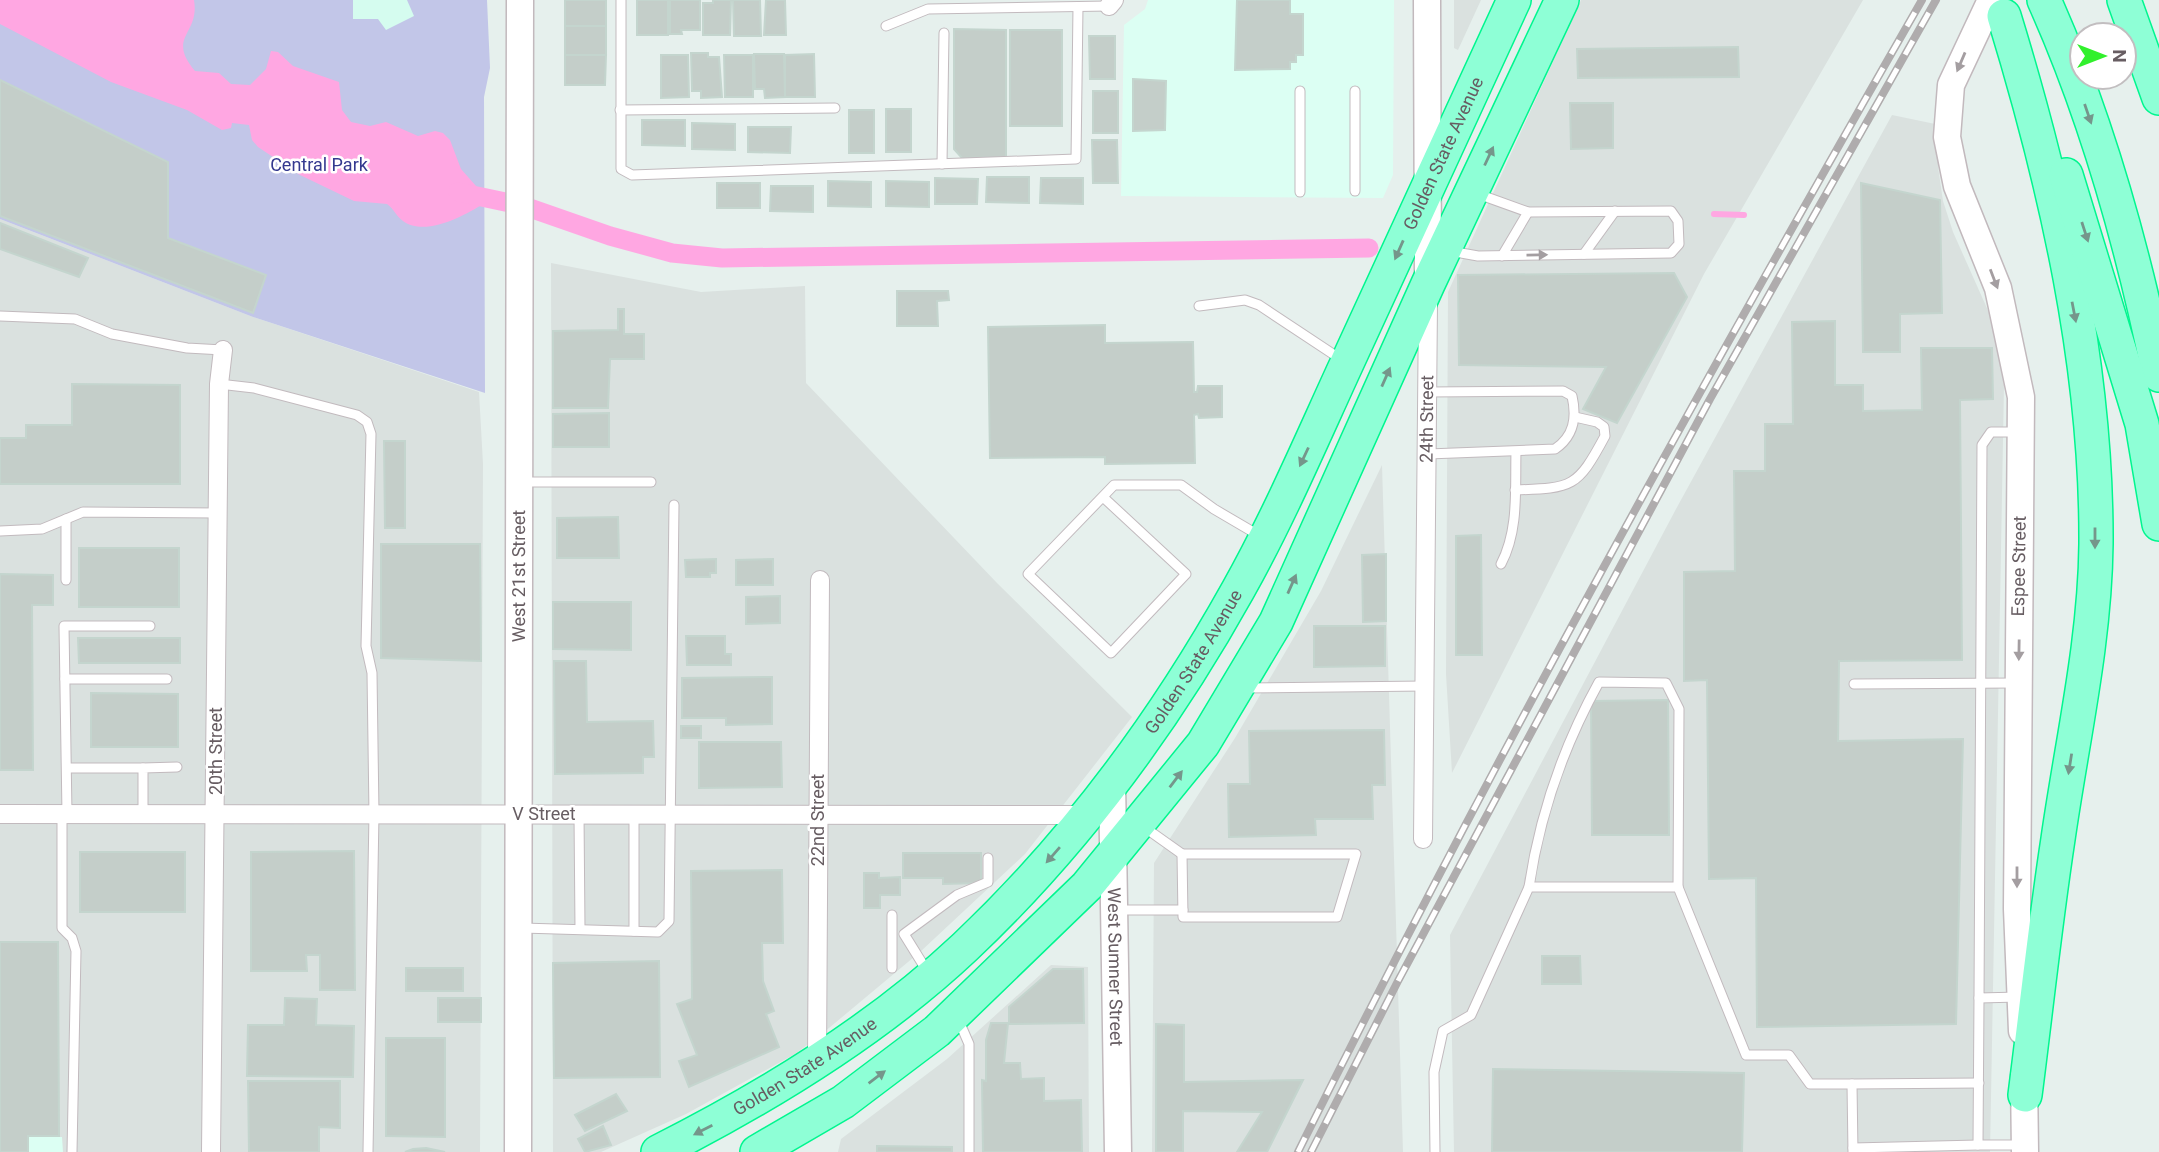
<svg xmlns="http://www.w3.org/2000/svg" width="2159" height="1152" font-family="Roboto,sans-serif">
  <rect width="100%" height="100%" fill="#e6f0ed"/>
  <g fill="#dcfff3">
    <path d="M1148,0H1394L1393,175L1383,198L1121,196L1124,25L1145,9Z"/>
    <path d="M0,1136L63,1137V1152H0Z"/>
  </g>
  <g fill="#dae1df">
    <path d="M1454,0H1481L1458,50L1454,48Z"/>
    <path d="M1581,0H1863L1704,274L1452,773L1446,674L1448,292Z"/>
    <path d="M1892,115L1940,125L1938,167L1943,201L1953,232L1990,315L2004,385L1990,1152H1454L1450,935L1676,509Z"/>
    <path d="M0,219L253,317L479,392L483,464L480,1152H63L62,1137L0,1136Z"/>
    <path d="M551,263L701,292L805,286L806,383L997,583L1132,717L1025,854L920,952L823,1033L795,1054L686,1114L601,1152H553Z"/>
    <path d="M1382,465L1403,1152H1152L1154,863L1235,738L1321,591Z"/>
    <path d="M1051,965L1088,967L1089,1152H838L841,1139L947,1059Z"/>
  </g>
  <path fill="#c2c6e8" d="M0,0H487L490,68L484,97L485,393L253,317L0,219Z"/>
  <path fill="#d5fcef" d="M353,0H407L414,16L386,30L378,19H353Z"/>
  <path fill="#ffa7e2" d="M0,0H194C200,35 166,36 195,71L219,73L231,84L250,85L266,69L271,51L278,52L293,66L339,82L342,110L351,122L370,126L386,122L418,136L435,131L443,133L450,140L461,169L484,195L483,204C464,216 425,237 403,221C397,217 393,208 387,204L354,201L300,175L258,147L252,140L249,125L232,123L231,128L222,130L187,110L111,82L0,24Z"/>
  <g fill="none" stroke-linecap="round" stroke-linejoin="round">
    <path stroke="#ffa7e2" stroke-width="6" d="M1714,214L1744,215"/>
    <path stroke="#ffa7e2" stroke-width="19" d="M458,192L524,206L610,236L672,253L722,258L1369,248"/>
  </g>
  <g fill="#c4cec9" stroke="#c4d5ce" stroke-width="2">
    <rect x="565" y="0" width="41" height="26"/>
    <rect x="637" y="0" width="31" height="35"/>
    <path d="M670,0H700V30H681L682,34H670Z"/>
    <path d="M713,0H731L730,35H703V3H713Z"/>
    <path d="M733,0H760L761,36H734Z"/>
    <path d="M766,0H785L786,35H764Z"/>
    <path d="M1237,0H1290V14H1303V55H1296V62H1290V69L1235,70Z"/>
    <rect x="565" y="26" width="41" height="29"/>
    <path d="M954,29L1006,30V157L962,158L954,149Z"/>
    <rect x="1010" y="30" width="52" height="96"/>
    <path d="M1089,36H1115V79H1090Z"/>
    <path d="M1738,47L1739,77L1578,78L1577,49Z"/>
    <path d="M691,53H708V57H719L722,97L701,98V91H692Z"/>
    <path d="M754,54H784L785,97L765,98L764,89H755Z"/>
    <path d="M814,54L815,97H785V55Z"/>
    <path d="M565,55H606L605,85H565Z"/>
    <path d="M661,55H688L689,97L661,98Z"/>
    <path d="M724,55H753V97H725Z"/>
    <path d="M1133,79L1166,81L1165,130L1133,131Z"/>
    <path d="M0,80L168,162V238L266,275L253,313L0,216Z"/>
    <rect x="1093" y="91" width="25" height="42"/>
    <path d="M1570,103H1613V148L1571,149Z"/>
    <rect x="886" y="109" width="25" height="43"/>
    <rect x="849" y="110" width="25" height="43"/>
    <path d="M642,120H685V146L642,145Z"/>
    <path d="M692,123L735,124V150L692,149Z"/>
    <path d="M748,127H791L790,153L748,152Z"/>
    <path d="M1092,140H1117L1118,183H1093Z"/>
    <path d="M987,177H1029V203L986,202Z"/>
    <path d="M935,178L978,179L977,204H935Z"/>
    <path d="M1041,178H1083V204L1040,203Z"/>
    <path d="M828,181L871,182V207L828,206Z"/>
    <path d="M886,181L929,182V207L886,206Z"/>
    <rect x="717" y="183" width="43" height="25"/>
    <path d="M1861,183L1940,200L1942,313L1900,314V352H1863Z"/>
    <path d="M771,186H813V212L770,211Z"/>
    <path d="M0,223L88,258L79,277L0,249Z"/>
    <path d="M1674,273L1687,297L1617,423L1583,409L1606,367L1459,365L1458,275Z"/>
    <path d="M897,291H948L949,300L937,301L938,326H897Z"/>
    <path d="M618,309H624V334H644V359H610L608,408H553V331L618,330Z"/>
    <path d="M1835,321V385H1863V411L1922,410L1921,348H1992L1993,399L1960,400L1962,660L1839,661L1838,741L1963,739L1956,1024L1757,1027L1756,878L1709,879L1707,680L1684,681V572L1735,571L1734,471H1765V424H1793L1792,322Z"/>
    <path d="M1105,325V343L1193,342L1194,392H1197L1198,386H1222V417L1199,418L1198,414L1194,415L1195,463L1105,464V457L990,458L988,327Z"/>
    <path d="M72,384L180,385V484H0V438H26V425H72Z"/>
    <path d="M609,413V447H553V414Z"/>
    <path d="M384,441H405V528H385Z"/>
    <path d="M618,517L619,558H557V518Z"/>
    <path d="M1481,535L1482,655H1456V536Z"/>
    <path d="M381,544H480L481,661L381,658Z"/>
    <rect x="79" y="548" width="100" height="59"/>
    <path d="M1386,554V621L1363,622L1362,555Z"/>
    <path d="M716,559V573H710V577H686L685,560Z"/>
    <path d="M773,559V585H736V560Z"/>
    <path d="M0,574L53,575V605H32L33,770H0Z"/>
    <path d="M780,596V623L746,624V597Z"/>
    <path d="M553,602H631V650L553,649Z"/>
    <path d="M1314,626H1385V666L1314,667Z"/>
    <path d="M686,636H725V654H731V665H687Z"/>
    <path d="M78,638H180V663H79Z"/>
    <path d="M554,661H586L587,722L653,721L654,757H643V773L555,774Z"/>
    <path d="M772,677V724L726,725V718H682V678Z"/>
    <path d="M91,693L178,694V747H91Z"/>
    <path d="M1668,700L1669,835H1592L1591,701Z"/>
    <rect x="681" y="726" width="20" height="12"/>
    <path d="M1384,730L1385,785H1372L1373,819H1315L1316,835L1229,837L1228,784H1250L1249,731Z"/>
    <path d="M699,742H781L782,787L699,788Z"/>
    <path d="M354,851L355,990H320V955H306L307,971H251V852Z"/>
    <rect x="80" y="852" width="105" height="60"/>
    <path d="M903,853H981V883L943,884V878H903Z"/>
    <path d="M782,870L783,943H762L763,981L774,1011L766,1014L779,1047L689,1087L679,1061L697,1055L677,1004L692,999L691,871Z"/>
    <path d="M864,873H879V878L900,877V895H880V908H864Z"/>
    <path d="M0,942H58L59,1136H28V1152H0Z"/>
    <path d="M1542,956H1580L1581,984H1542Z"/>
    <path d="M659,961L660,1077L554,1078L553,963Z"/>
    <rect x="406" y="968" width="57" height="23"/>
    <path d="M1053,969H1083L1084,1023L1009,1024V1007Z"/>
    <path d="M285,998L317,999L316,1025L354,1026L353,1077L247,1076L248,1025H284Z"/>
    <rect x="438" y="998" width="43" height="24"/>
    <path d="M991,1023H1008L1004,1063H1020L1021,1079L1044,1078V1101L1081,1100L1082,1152H983L982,1080L986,1081V1040Z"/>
    <path d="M1156,1024L1184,1025V1082L1303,1080L1267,1152H1237L1262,1112L1183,1111V1152H1156Z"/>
    <path d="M386,1038H445V1137L386,1136Z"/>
    <path d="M1493,1069L1744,1073L1742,1152H1492Z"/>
    <path d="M248,1081H340V1128L319,1127V1152H249Z"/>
    <path d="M616,1094L627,1111L585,1131L575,1115Z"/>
    <path d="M603,1126L611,1145L585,1152L578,1139Z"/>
    <path d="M877,1146L952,1147V1152H877Z"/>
    <path d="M426,1148L445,1152H405L413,1149Z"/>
  </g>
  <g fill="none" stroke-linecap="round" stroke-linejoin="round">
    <defs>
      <g id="lane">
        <path d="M621,0V169L632,175L1076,159L1078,7"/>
        <path d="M886,26L928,9L1109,6"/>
        <path d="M1300,91V192"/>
        <path d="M1355,91V191"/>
        <path d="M620,110L835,108"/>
        <path d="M942,164L944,33"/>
        <path d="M1450,251L1478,256L1671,253L1679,244L1678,221L1671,211L1528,212L1478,194"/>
        <path d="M1584,254L1615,211"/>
        <path d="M1502,256L1528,212"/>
        <path d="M1199,306L1245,300L1259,305L1342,360"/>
        <path d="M0,316L75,319L112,334L187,348L223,350"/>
        <path d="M219,384L254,388L357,415L367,422L371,434L366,646L372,673L374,814L368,1152"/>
        <path d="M2019,432H1991L1982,445L1979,998L2019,997"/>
        <path d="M1428,454L1555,449C1574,436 1577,418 1572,396L1563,391L1428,392"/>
        <path d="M523,482H651"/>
        <path d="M1515,490C1573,488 1577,488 1605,436L1604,427L1597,422L1575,417"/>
        <path d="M1103,497L1186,574L1111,653L1028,574L1114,485H1181L1214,509L1260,536"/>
        <path d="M66,519V580"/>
        <path d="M0,531L42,529L83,512L218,513"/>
        <path d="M1501,564C1519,530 1515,489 1516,452"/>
        <path d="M65,679H167"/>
        <path d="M1854,684L2017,683"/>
        <path d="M1245,688L1425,686"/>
        <path d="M67,768H143"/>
        <path d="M62,814V928L72,938L76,951L72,1152"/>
        <path d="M67,814L64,626H150"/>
        <path d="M143,814V768L177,767"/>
        <path d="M579,814L580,929"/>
        <path d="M634,815V931"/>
        <path d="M1144,827L1182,854"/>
        <path d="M1182,854H1356L1337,917H1183Z"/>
        <path d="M1529,887C1540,813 1563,747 1599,682L1666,683L1679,709L1678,887"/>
        <path d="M1115,910H1183"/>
        <path d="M892,915V968"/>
        <path d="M522,928L658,932L669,921L674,505"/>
        <path d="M927,971L904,934L957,895L988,882V858"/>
        <path d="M1979,998L1978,1145H2021"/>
        <path d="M959,1021L969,1044V1152"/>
        <path d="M1853,1148L1978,1145"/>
        <path d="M1435,1152L1434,1072L1443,1031L1471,1015L1529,887H1678L1746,1055H1789L1810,1084H1852"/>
        <path d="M1853,1152L1852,1084L1979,1083"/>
      </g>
      <g id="street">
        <path d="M1109,6L1114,0"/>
        <path d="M0,814L1088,815"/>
        <path id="s1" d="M1423,839L1428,303"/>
        <path d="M817,1060L820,580"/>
        <path d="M211,1152L219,384L223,350"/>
      </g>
      <g id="secondary">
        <path d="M1427,0L1428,278"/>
        <path d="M1991,0L1951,85L1947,137L1957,186L1998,288L2021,397L2017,909L2022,1031"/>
        <path id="s2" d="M1112,781L1118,1152"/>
        <path d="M2024,1077L2025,1152"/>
        <path id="s3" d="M518,1152L520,0"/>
      </g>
      <g id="highway">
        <path d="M2044,0C2097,118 2133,248 2159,375"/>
        <path d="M2124,0L2159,98"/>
        <path d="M2004,16C2056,186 2097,366 2096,544C2095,643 2072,741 2058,839C2045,924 2036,1010 2025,1095"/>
        <path d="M2066,175L2142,424L2159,524"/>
        <path id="s4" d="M658,1152C765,1098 878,1029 965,947C1074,844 1165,721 1238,590C1279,517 1312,439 1347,363C1402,242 1459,121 1514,0"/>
        <path d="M757,1152L843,1102L937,1031L1087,886L1203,744L1276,622L1428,284L1562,0"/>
      </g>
    </defs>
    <use href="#lane" stroke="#c2babe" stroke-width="11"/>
    <use href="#street" stroke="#c2babe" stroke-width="20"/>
    <use href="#secondary" stroke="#c2b9bd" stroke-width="29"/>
    <use href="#highway" stroke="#00f68f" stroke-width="36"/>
    <use href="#lane" stroke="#fff" stroke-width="9"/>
    <use href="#street" stroke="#fff" stroke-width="18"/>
    <use href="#secondary" stroke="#fff" stroke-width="26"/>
    <use href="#highway" stroke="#8effd6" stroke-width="33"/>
    <defs>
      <g id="rail">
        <path d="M1298,1152C1492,761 1705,379 1922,0"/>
        <path d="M1311,1152L1398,981L1710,399L1936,0"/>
      </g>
    </defs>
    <use href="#rail" stroke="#afacad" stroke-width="8"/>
    <use href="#rail" stroke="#fff" stroke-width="5" stroke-dasharray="16" stroke-linecap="butt"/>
  </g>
  <defs><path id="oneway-solid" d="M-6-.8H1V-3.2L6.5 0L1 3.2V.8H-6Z" transform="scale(1.75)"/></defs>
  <g fill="#a49ea1">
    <use href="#oneway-solid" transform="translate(1961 62) rotate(113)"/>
    <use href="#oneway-solid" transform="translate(1537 255) rotate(-1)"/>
    <use href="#oneway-solid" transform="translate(1994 279) rotate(69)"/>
    <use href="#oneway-solid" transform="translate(2019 650) rotate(91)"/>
    <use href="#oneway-solid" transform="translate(2017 877) rotate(90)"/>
  </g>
  <g fill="#75968b">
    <use href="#oneway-solid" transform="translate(2088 114) rotate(71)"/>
    <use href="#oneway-solid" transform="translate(1489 156) rotate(-65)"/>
    <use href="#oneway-solid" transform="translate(2085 232) rotate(72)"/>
    <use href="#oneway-solid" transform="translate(1399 250) rotate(114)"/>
    <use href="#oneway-solid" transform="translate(2074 312) rotate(79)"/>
    <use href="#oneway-solid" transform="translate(1386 377) rotate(-66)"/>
    <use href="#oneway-solid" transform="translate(1304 457) rotate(115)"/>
    <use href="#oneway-solid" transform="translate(2095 538) rotate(90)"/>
    <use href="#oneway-solid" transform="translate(1292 584) rotate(-66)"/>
    <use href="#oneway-solid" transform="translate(2070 764) rotate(99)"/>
    <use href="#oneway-solid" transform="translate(1176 779) rotate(-53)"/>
    <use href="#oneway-solid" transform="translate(1053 855) rotate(131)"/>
    <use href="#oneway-solid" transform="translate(877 1077) rotate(-37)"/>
    <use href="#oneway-solid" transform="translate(703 1130) rotate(153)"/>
  </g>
  <g text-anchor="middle" stroke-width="5" stroke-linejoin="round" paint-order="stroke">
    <g font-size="18" fill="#675d62" stroke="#fff">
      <text dy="6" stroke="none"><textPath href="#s4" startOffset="1304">Golden State Avenue</textPath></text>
      <text dy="6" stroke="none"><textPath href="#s1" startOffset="420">24th Street</textPath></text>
      <text transform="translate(2019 566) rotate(-89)" y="6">Espee Street</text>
      <text dy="6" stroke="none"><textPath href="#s3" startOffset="576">West 21st Street</textPath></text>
      <text dy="6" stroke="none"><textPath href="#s4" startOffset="737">Golden State Avenue</textPath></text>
      <text transform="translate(216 751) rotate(-90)" y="6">20th Street</text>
      <text x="544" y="820">V Street</text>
      <text transform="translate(818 820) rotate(-90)" y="6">22nd Street</text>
      <text dy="6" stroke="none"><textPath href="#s2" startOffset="186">West Sumner Street</textPath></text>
      <text dy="6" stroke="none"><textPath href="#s4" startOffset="170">Golden State Avenue</textPath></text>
    </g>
    <g font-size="18" fill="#34398f" stroke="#fff">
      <text x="319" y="171">Central Park</text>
    </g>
  </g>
  <g transform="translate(2103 56) rotate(90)"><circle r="33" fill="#ffffff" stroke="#c2bec0" stroke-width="2"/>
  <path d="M0-5L12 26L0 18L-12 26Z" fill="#31f02c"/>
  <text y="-10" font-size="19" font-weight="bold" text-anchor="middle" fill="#675d62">N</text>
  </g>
</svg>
